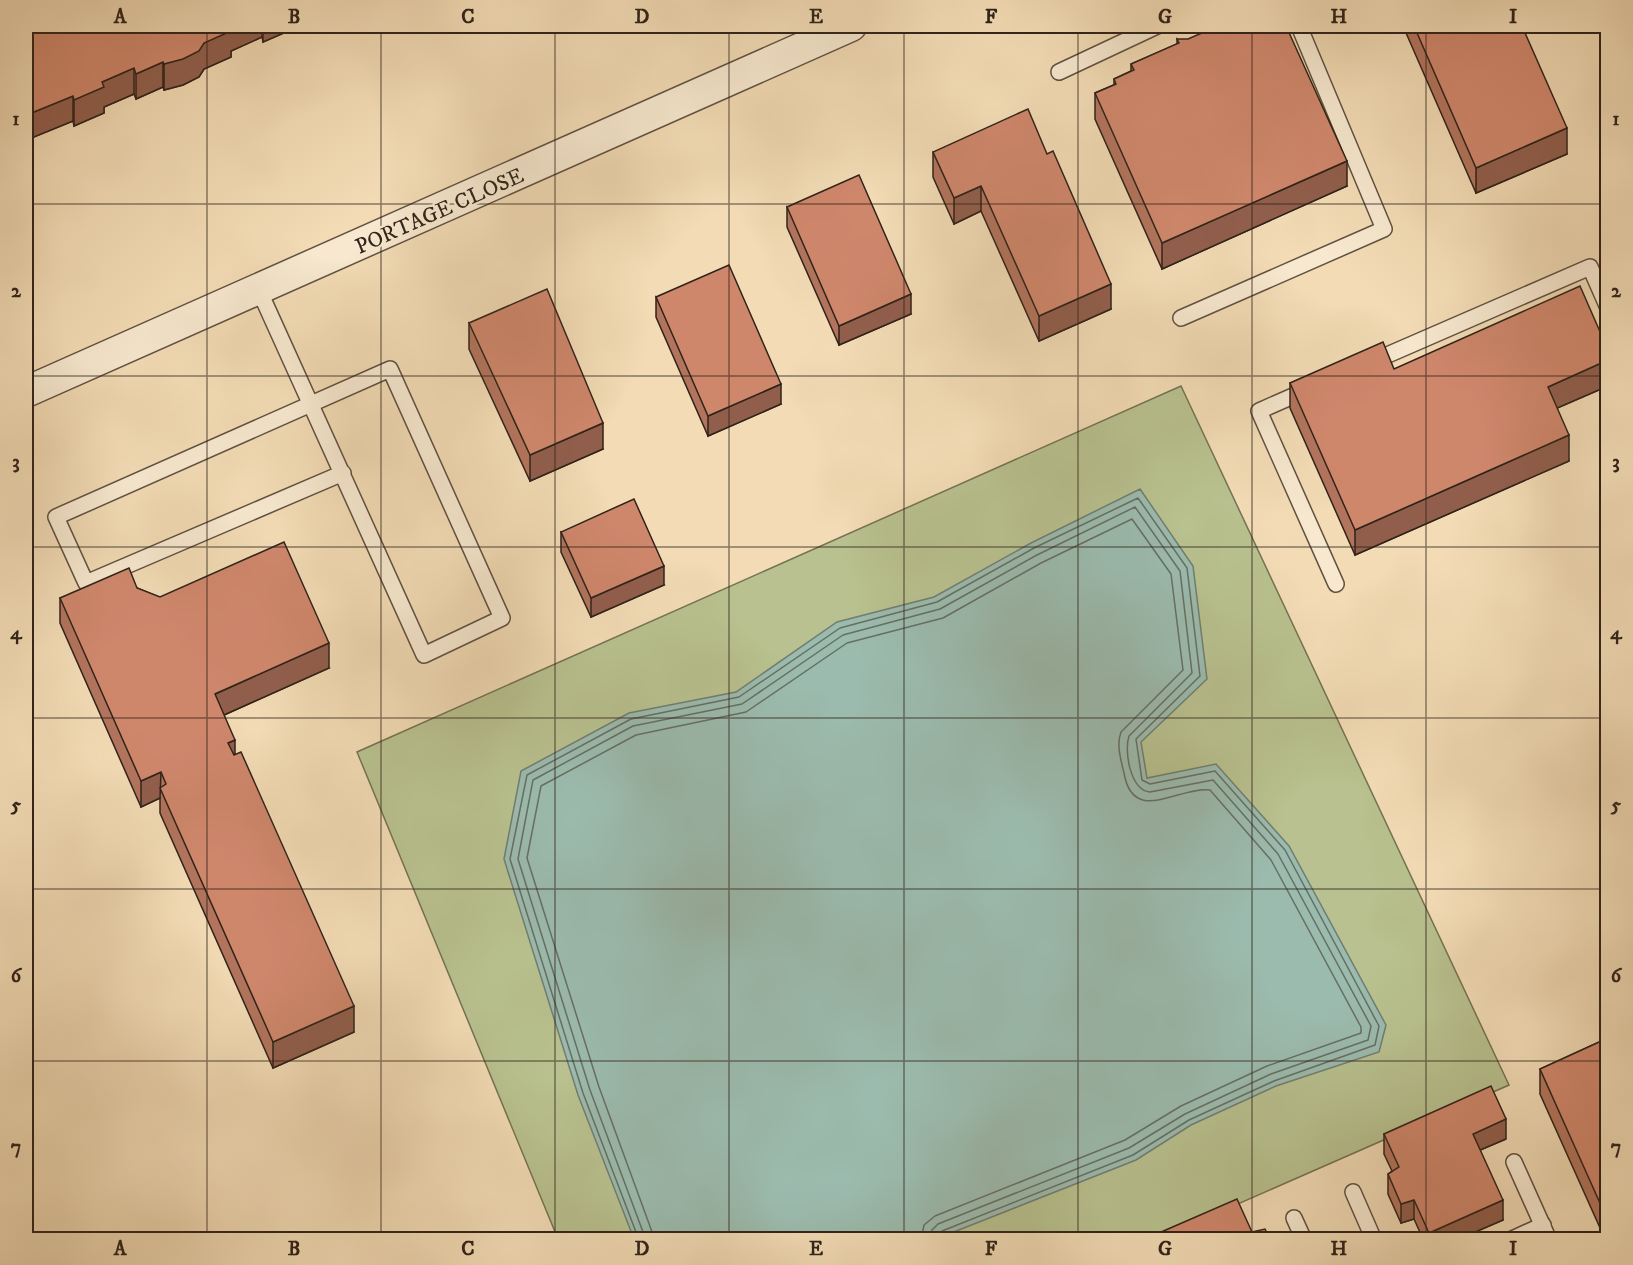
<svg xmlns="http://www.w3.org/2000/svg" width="1633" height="1265" font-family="'IM FELL DW Pica',serif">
  <rect width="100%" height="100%" fill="#f2dbb5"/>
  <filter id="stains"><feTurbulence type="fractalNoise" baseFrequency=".00333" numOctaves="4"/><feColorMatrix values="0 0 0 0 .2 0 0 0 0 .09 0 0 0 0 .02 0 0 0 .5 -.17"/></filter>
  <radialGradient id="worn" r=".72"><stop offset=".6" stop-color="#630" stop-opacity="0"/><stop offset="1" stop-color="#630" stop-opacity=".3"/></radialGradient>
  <path fill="#b8c18f" stroke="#747254" stroke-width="1.5" d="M1181,386L1509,1085L1158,1239H558L357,752Z"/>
  <path fill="#9bbbae" stroke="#707e73" stroke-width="1.5" d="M1140,489L1193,566L1207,679L1141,742L1147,778L1216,764L1289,846L1386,1025L1379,1052L1276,1086L1191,1125L1136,1160L936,1239H634L578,1095L504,859L521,771L629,713L736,692L837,622L934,597L1031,543Z"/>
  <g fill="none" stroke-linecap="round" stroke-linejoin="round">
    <g stroke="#666f64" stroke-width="1.5">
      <path d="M639,1240L583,1093L510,859L527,775L631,719L739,697L840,628L937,602L1034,548L1138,498L1187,568L1200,676L1136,739L1142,780L1150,784L1215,771L1285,850L1379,1026L1375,1045L1274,1081L1189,1120L1133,1155L942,1231L937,1240"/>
      <path d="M646,1240L590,1090L518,859L533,780L633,726L742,704L843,635L940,609L1037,555L1135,507L1180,571L1192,673L1129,736C1124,751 1130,790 1150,792L1213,780L1278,854L1371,1026L1368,1040L1271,1074L1185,1114L1129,1148L938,1224L932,1230L930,1240"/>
      <path d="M655,1240L599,1087L527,858L541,786L636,735L746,712L847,643L943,618L1041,563L1132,519L1171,574L1183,670L1121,732C1116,745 1121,760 1124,773C1133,826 1179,786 1210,790L1271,860L1361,1027V1033L1267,1066L1181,1106L1125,1140L935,1216L924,1225L921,1240"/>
    </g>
    <defs>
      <g id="service">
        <path d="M1059,72L1157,26"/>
        <path d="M259,290C314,411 369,533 424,655L502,618L390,369L56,517L86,583L343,473"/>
        <path d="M1181,318L1384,229L1299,26"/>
        <path d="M1369,363L1590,267L1608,308"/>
        <path d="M1309,389L1259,411L1336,584"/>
        <path d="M1514,1162L1549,1240"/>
        <path d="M1353,1192L1374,1240"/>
        <path d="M1294,1218L1304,1240"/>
        <path d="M26,1237L27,1240"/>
        <path d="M1510,1240L1543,1225"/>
      </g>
      <path id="minor" d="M26,392L851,26"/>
    </defs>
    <use href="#service" stroke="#605141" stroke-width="18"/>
    <use href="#minor" stroke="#605141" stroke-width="33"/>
    <use href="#service" stroke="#f7e8cf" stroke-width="15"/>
    <use href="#minor" stroke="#f7e8cf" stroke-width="30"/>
  </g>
  <g fill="#b2745d" stroke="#30231a" stroke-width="1.5">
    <path d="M26,26H293V29L263,42L262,37L231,51V57L204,69L199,77L183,85L164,90L163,87L136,99L134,94L104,107V113L74,126L73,121L29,139L28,136L26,137Z"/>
    <path d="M1403,26H1522L1567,154L1476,193Z"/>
    <path d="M1177,39L1347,186L1162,269L1095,119V93L1114,85V79L1131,71V64L1177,44Z"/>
    <path d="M933,152L1047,154L1111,309L1039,341L981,211L954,224L933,177Z"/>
    <path d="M787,207L911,314L839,345L787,227Z"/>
    <path d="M656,297L781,404L708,436L656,317Z"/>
    <path d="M469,323L603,449L530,481L469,349Z"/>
    <path d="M1608,350V386L1557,408L1569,461L1355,555L1290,408V383L1394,369Z"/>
    <path d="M561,532L664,585L591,617L561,552Z"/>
    <path d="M137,588L329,668L224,715L235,755L354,1032L273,1068L160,813V798L141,807L60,623V598Z"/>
    <path d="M1608,1038V1239H1605L1540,1094V1069Z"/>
    <path d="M1384,1134L1506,1139L1480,1150L1503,1220L1459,1239H1423L1414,1219L1401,1223L1388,1194V1174L1392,1171L1384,1154Z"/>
  </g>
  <g fill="#915e4c" stroke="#30231a" stroke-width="1.5">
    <path d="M231,26H262V37L231,51V57L204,69L199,77L183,85L164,90V64L204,43Z"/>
    <path d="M263,26H293V29L263,42Z"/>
    <path d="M163,62V87L136,99V74Z"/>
    <path d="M134,68V94L104,107V113L74,126V100L102,82Z"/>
    <path d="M73,96V121L29,139V114Z"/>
    <path d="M28,111V136L26,137V112Z"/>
    <path d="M1567,128V154L1476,193V168Z"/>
    <path d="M1347,161V186L1162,269V243Z"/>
    <path d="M981,186V211L954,224V198Z"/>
    <path d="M1111,284V309L1039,341V316Z"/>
    <path d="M911,294V314L839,345V326Z"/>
    <path d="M1608,360V386L1548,412V387Z"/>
    <path d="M781,384V404L708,436V416Z"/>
    <path d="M603,423V449L530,481V455Z"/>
    <path d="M1569,435V461L1355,555V530Z"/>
    <path d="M664,566V585L591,617V598Z"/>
    <path d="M329,643V668L215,719V694Z"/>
    <path d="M235,740V765L228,743Z"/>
    <path d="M161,772L160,798L141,807V781Z"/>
    <path d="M354,1006V1032L273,1068V1042Z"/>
    <path d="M1506,1119V1139L1473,1153V1134Z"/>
    <path d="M1414,1200V1219L1401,1223V1204Z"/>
    <path d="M1503,1200V1220L1459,1239H1429V1233Z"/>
  </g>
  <g fill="#cf876c" stroke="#30231a" stroke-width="1.5">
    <path d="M26,26H231H230L231,31L204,43L199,51L183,59L164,64L163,62L136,74L134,68L102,82L104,87L74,100L73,96L29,114L28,111L26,112Z"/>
    <path d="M1218,26H1286L1347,161L1162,243L1095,93L1116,84L1114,79L1134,70L1131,64L1179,43L1177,39H1188Z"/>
    <path d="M1414,26H1522L1567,128L1476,168Z"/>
    <path d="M1028,109L1047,154L1053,151L1111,284L1039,316L981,186L954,198L933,152Z"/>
    <path d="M859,175L911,294L839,326L787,207Z"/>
    <path d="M729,265L781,384L708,416L656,297Z"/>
    <path d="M1580,286L1608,350V360L1548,387L1569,435L1355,530L1290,383L1383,342L1394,369Z"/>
    <path d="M547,289L603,423L530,455L469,323Z"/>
    <path d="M634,499L664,566L591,598L561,532Z"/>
    <path d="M284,542L329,643L215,694L235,740L228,743L234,755L241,752L354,1006L273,1042L160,788L166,784L161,772L141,781L60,598L129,568L137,588L160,597Z"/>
    <path d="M1608,1038V1221L1540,1069Z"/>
    <path d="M1491,1086L1506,1119L1473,1134L1503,1200L1429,1233L1414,1200L1401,1204L1388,1174L1399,1167L1384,1134Z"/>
    <path d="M1237,1199L1252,1232L1265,1229L1270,1239H1145Z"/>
    <path d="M1518,1236L1519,1239H1511Z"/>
  </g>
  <path fill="none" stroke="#30231a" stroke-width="1.5" stroke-opacity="0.55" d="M207,26V1240M381,26V1240M555,26V1240M729,26V1240M904,26V1240M1078,26V1240M1252,26V1240M1426,26V1240M26,204H1608M26,376H1608M26,547H1608M26,718H1608M26,889H1608M26,1061H1608"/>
  <g text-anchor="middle" stroke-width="4.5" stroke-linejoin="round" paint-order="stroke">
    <g font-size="22" fill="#30231a" stroke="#f7e8cf">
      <text transform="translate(439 210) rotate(-24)" y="8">PORTAGE CLOSE</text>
    </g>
  </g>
  <rect width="1633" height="1265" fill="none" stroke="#f2dbb5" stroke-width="66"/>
  <rect x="33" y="33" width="1567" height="1199" fill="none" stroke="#30231a" stroke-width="2"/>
  <g font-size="20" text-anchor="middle" font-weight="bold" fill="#30231a">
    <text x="120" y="23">A</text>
    <text x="294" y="23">B</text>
    <text x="468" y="23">C</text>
    <text x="642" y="23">D</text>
    <text x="816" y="23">E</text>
    <text x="991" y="23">F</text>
    <text x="1165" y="23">G</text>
    <text x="1339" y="23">H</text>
    <text x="1513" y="23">I</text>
    <text x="16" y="125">1</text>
    <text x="1616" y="125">1</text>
    <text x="16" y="297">2</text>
    <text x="1616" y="297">2</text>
    <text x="16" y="468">3</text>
    <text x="1616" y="468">3</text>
    <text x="16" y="639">4</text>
    <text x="1616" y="639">4</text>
    <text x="16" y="811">5</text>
    <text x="1616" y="811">5</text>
    <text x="16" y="982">6</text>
    <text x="1616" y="982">6</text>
    <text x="16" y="1153">7</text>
    <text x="1616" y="1153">7</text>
    <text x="120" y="1255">A</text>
    <text x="294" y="1255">B</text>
    <text x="468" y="1255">C</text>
    <text x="642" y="1255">D</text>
    <text x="816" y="1255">E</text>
    <text x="991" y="1255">F</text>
    <text x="1165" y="1255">G</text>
    <text x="1339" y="1255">H</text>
    <text x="1513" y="1255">I</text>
  </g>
  <rect width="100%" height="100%" filter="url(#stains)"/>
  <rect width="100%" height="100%" fill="url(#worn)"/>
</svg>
